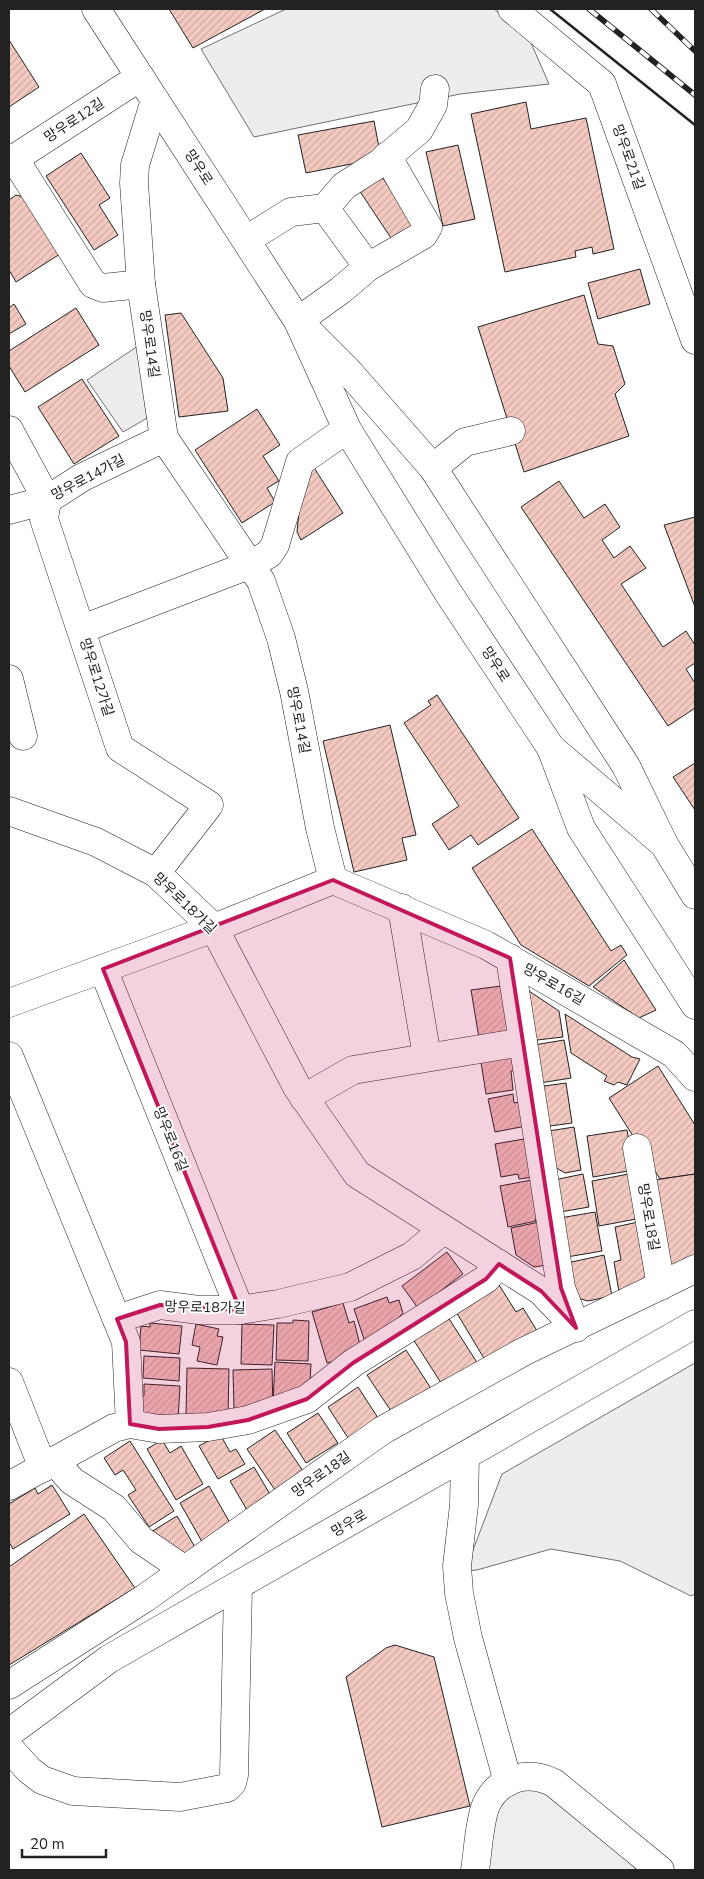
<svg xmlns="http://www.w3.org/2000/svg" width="704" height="1879" font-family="'Nunito Sans','Noto Sans KR',sans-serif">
  <defs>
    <pattern id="building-hatch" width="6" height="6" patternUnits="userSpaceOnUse" patternTransform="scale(1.25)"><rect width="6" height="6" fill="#f3c9c0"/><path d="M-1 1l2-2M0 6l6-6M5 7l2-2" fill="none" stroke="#d0aca5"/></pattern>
  </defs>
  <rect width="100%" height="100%" fill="#fff"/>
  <path fill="#eee" stroke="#6f6f6f" d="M522,1787L545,1792L596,1831L637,1870H484L487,1840L503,1794Z"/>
  <g fill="#ededed" stroke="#6f6f6f">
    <path d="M286,9H494L528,36L549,84L460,94L254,137L201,49Z"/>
    <path d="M138,346L149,417L123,432L87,380Z"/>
    <path d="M695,1363V1594L691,1596L620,1561L551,1549L477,1570L465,1571L502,1474Z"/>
  </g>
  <g fill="url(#building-hatch)" stroke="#222">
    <path d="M169,9H265L193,48Z"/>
    <path d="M9,40L39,87L9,107Z"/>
    <path d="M526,102L531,129L586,118L614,249L593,254L592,247L575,251L576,257L505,272L471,114Z"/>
    <path d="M374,121L381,158L306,173L298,135Z"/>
    <path d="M458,145L475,219L443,226L426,152Z"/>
    <path d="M81,153L110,198L99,205L118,235L94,250L46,176Z"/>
    <path d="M377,169L417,230L395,244L355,184Z"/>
    <path d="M16,195L24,197L60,254L16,282L9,270V200Z"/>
    <path d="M640,269L650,304L598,319L588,283Z"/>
    <path d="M584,295L598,344L613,346L625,384L615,394L629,436L524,472L478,327Z"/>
    <path d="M14,304L26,324L9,334V305L10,307Z"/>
    <path d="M76,308L99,345L25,392L9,366V351Z"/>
    <path d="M181,313L223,378L228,411L179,417L165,315Z"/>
    <path d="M82,379L119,436L74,464L38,407Z"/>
    <path d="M257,409L280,445L263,456L279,481L267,488L275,502L242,523L195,450Z"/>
    <path d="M311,463L343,513L301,540L297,532L303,468Z"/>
    <path d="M559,481L584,518L605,504L620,527L602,540L614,558L630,546L646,568L621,584L663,647L686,631L695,645V663L686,669L695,683V708L668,726L521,507Z"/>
    <path d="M695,517V607L664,525Z"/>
    <path d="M437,695L519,818L478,845L471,835L449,850L432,824L459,806L404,723L431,705L428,701Z"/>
    <path d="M390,725L416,835L402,838L407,860L354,872L323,741Z"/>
    <path d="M695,763V810L673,777Z"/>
    <path d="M532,829L611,951L621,945L627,955L589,986L521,945L472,868Z"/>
    <path d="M624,960L656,1010L639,1018L593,987Z"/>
    <path d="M501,986L519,1039L479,1038L471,990Z"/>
    <path d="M523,987L559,1011L563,1037L537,1040L530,1036Z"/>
    <path d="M565,1014L632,1057L640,1059L627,1085L618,1082L614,1085L604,1081L607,1076L571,1053Z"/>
    <path d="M564,1040L571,1078L540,1083L534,1045Z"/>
    <path d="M515,1049L518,1070L511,1071L513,1090L486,1094L480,1056Z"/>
    <path d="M658,1066L695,1125V1174L660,1179L609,1098Z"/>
    <path d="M566,1083L572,1123L543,1127L537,1087Z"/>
    <path d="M513,1094L514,1103L527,1101L526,1126L495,1132L488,1099Z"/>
    <path d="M574,1127L581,1170L565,1173L548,1163L542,1132Z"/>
    <path d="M627,1130L634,1170L593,1177L587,1136Z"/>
    <path d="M530,1138L533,1177L519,1179L518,1174L501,1177L495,1144Z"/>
    <path d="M634,1173L642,1218L599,1226L592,1181Z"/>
    <path d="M583,1174L589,1207L560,1212L554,1180Z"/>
    <path d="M695,1174V1256L665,1269L648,1181Z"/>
    <path d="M537,1179L543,1217L535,1219L536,1221L508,1227L500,1186Z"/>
    <path d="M595,1212L602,1251L567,1257L560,1218Z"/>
    <path d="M544,1221L553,1264L534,1267L516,1255L511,1228Z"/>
    <path d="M643,1221L654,1279L620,1298L614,1262L621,1260L615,1227Z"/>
    <path d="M447,1252L463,1274L418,1308L402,1286Z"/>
    <path d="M604,1255L612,1296L588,1301L574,1297L567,1263Z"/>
    <path d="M496,1280L516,1312L523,1308L539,1334L488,1365L455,1310Z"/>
    <path d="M387,1297L389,1303L399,1300L403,1313L380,1337L365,1342L354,1309Z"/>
    <path d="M343,1303L349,1323L354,1321L362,1353L327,1363L312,1312Z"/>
    <path d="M446,1314L478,1364L443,1386L411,1336Z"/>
    <path d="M293,1320L309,1321L308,1361L276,1360L277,1323H293Z"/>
    <path d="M150,1323L182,1326L179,1354L139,1350L141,1326L150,1327Z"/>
    <path d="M196,1324L219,1329L217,1336L223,1337L217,1365L197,1361L200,1347L192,1345Z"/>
    <path d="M242,1324L274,1325L272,1365L241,1364Z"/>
    <path d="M406,1350L432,1390L391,1411L367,1375Z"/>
    <path d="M144,1356L180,1358L179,1381L143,1378Z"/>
    <path d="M275,1362L311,1364L310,1383L273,1402Z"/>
    <path d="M187,1368L229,1369L228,1416L186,1415Z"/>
    <path d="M272,1369L273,1410H234L233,1370Z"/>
    <path d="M144,1384L180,1386L178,1420L135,1418L136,1395L144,1396Z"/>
    <path d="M358,1387L380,1421L350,1441L328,1407Z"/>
    <path d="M318,1413L338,1443L306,1463L287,1433Z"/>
    <path d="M275,1430L303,1471L275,1490L247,1449Z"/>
    <path d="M220,1434L230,1452L236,1449L245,1464L218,1479L199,1446Z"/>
    <path d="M162,1440L170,1453L181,1446L203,1484L176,1500L147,1449Z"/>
    <path d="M130,1441L174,1511L149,1527L128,1495L136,1490L123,1470L115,1475L104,1458Z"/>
    <path d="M254,1467L271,1496L247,1510L230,1481Z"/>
    <path d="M52,1485L70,1514L13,1549L9,1542V1504L35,1488L38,1494Z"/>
    <path d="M209,1486L234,1530L205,1547L180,1503Z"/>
    <path d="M84,1514L135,1588L9,1665V1567Z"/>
    <path d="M177,1516L199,1554L184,1563L151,1532Z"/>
    <path d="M395,1645L434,1657L470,1806L382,1827L346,1677L386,1648Z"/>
  </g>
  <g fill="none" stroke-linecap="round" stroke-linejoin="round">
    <defs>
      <g id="minor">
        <path d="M512,9L602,84L695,340"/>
        <path d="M155,100L135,165L134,183L141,284L164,438L261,581L281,638L294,691L320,828L333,880"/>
        <path d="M14,158L93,284L103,288L141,284"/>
        <path d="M9,162L140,77"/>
        <path d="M325,208L344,186L380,163L419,130L433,105L435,89"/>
        <path d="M246,240L291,212L325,208L368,267L341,290L298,321"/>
        <path d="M368,267L423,235L428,227L387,156"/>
        <path d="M9,430L47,500L44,519L120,748L209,805L156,873"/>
        <path d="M433,468L465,442L511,431"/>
        <path d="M9,510L47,500L81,478L164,438"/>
        <path d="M82,629L249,565L269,554L275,545L300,462L347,429"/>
        <path d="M9,679L23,736"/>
        <path d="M551,748L664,844"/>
        <path d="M9,811L96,842L156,873L214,928L297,1087L357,1174L541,1291L576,1328"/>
        <path d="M402,908L427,1057"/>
        <path d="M510,958L561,1288L573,1319"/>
        <path d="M103,969L240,1310"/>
        <path d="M9,1003L214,928L333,880L486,945L674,1054L695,1077"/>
        <path d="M9,1056L126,1342L130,1424"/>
        <path d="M304,1098L353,1070L523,1042"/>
        <path d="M637,1148L661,1286"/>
        <path d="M117,1319L160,1305L199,1310H240L278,1304L350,1287L412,1256L443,1230"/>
        <path d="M9,1382L43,1468"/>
        <path d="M465,1456L464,1505L457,1566L459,1593L468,1638L508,1782"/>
        <path d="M55,1462L72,1481L114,1508L141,1540L185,1570"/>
        <path d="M9,1486L114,1428L130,1424L159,1429L208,1427L248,1420L307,1399L353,1363L486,1279L499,1264"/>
        <path d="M9,1685L145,1598L383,1430L523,1352L695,1269"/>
        <path d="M9,1733L109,1659L695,1324"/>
        <path d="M9,1748L29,1770L42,1780L73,1791L180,1797L227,1788L232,1783L234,1775L238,1587"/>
        <path d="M475,1870C478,1852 479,1822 486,1805C499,1777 528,1770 554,1783L660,1870"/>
      </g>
      <g id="major">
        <path d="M96,9L298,321L347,429L449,594L551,748L581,828L695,1005"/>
        <path d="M309,332L348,371L433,468L626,766L664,844L695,895"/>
      </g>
    </defs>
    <use href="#minor" stroke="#222" stroke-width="29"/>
    <use href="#major" stroke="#222" stroke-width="29"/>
    <use href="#minor" stroke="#fff" stroke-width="28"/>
    <use href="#major" stroke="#fff" stroke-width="28"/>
    <defs>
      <g id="rail">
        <path d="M589,9L695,95"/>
        <path d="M651,9L695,51"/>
      </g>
    </defs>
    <use href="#rail" stroke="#222" stroke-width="5.5"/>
    <use href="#rail" stroke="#fff" stroke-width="4" stroke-dasharray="11" stroke-linecap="butt"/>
    <path stroke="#222" stroke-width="2.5" d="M550,9L695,125"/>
  </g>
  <path fill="#c2185b" fill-opacity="0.2" stroke="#c2185b" stroke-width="4" stroke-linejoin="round" d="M333,880L510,958L561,1288L576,1328L541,1291L499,1264L486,1279L353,1363L307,1399L248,1420L208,1427L159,1429L130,1424L126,1342L117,1319L160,1305L240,1310L103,969Z"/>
  <g text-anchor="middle" stroke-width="4" stroke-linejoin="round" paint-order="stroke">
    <g font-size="14" fill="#222" stroke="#fff">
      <text transform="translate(74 120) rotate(-33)" y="5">망우로12길</text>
      <text transform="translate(629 157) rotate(70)" y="5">망우로21길</text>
      <text transform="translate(199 167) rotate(57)" y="5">망우로</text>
      <text transform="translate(150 344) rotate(82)" y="5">망우로14길</text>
      <text transform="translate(88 477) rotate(-28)" y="5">망우로14가길</text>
      <text transform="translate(496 664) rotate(57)" y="5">망우로</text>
      <text transform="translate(97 677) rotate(72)" y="5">망우로12가길</text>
      <text transform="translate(299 720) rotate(79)" y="5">망우로14길</text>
      <text transform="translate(185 903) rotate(44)" y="5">망우로18가길</text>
      <text transform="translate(554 984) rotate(30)" y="5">망우로16길</text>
      <text transform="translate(171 1139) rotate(68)" y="5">망우로16길</text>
      <text transform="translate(649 1217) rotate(80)" y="5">망우로18길</text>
      <text transform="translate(205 1307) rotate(1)" y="5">망우로18가길</text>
      <text transform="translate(321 1474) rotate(-35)" y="5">망우로18길</text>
      <text transform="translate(349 1523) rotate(-30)" y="5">망우로</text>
    </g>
  </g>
  <rect width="704" height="1879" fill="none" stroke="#222222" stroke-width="20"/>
  <path d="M22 1849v8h84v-8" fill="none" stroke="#222222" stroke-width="2.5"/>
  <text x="30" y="1849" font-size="15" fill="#222222" stroke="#ffffff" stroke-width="4" paint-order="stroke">20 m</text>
</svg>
